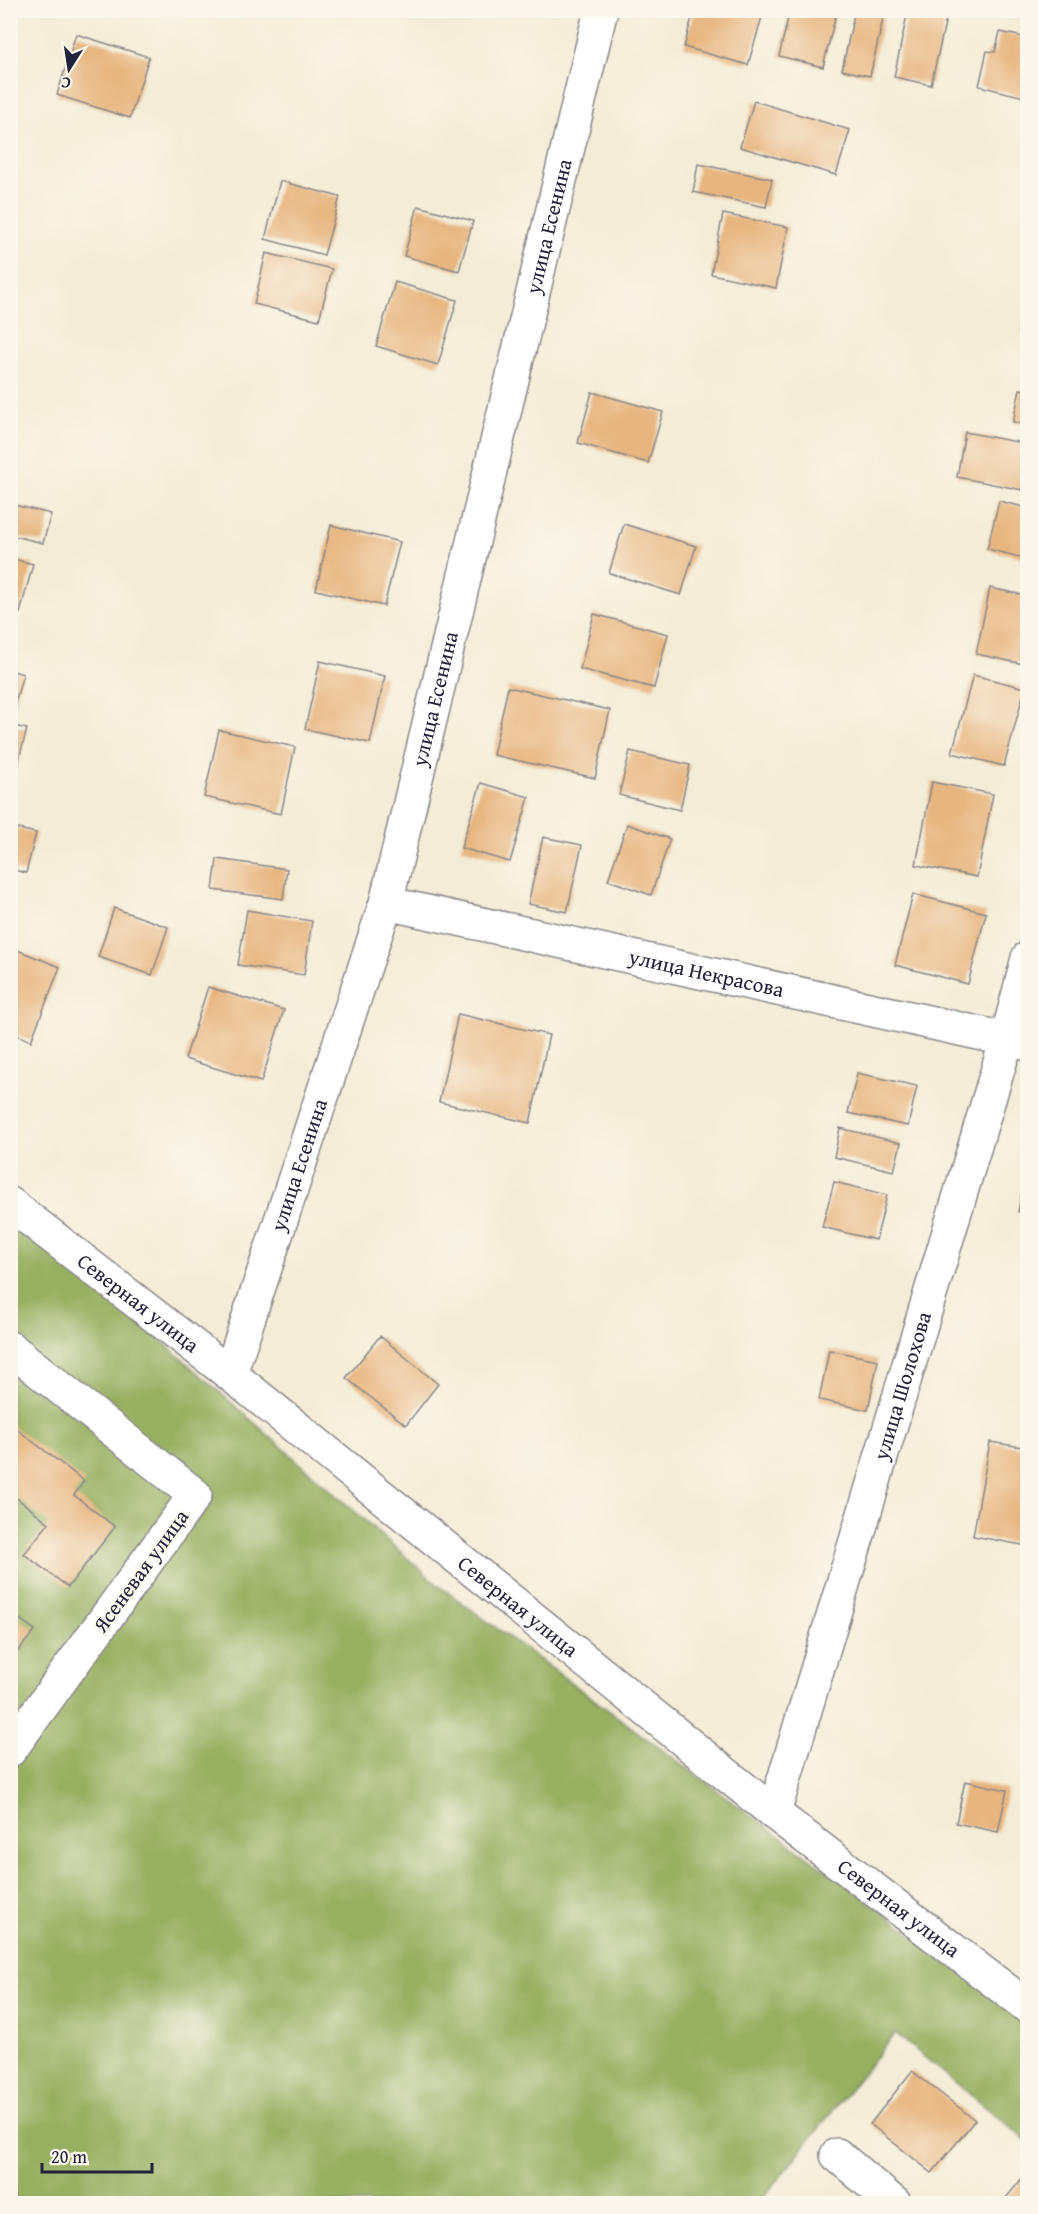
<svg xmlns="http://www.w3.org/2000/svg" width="1038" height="2214" font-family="'Gentium Book Plus',serif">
  <rect width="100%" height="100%" fill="#fbf7ec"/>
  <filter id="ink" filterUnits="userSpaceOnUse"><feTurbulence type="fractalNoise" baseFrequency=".0167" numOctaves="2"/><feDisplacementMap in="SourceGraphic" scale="12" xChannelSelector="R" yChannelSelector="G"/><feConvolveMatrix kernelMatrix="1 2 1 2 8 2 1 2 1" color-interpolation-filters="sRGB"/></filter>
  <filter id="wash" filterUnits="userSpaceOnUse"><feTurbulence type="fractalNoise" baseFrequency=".008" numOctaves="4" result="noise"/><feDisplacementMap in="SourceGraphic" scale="24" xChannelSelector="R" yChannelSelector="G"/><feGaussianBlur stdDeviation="1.35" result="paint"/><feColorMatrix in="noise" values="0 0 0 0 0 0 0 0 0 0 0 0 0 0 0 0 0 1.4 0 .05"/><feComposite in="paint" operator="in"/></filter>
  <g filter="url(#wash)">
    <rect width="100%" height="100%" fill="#f3ecd6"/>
    <path fill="#97af60" stroke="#5c684e" stroke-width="1.5" d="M10,1207L438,1585L1027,2018V2141L895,2033L759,2203L25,2204L11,2192Z"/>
    <g id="blocks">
      <g fill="#e7b57f">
        <path d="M694,10H764L748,65L684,47Z"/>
        <path d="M790,10H837L823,67L779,56Z"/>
        <path d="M855,10H885L870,76L842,70Z"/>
        <path d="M908,10H948L931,85L894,77Z"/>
        <path d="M1000,32L1028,38V98L979,86L987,51L995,52Z"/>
        <path d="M76,34L149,57L130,118L57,95Z"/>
        <path d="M754,101L850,130L836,175L740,147Z"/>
        <path d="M698,164L772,179L766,207L693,192Z"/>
        <path d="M280,181L340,197L324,255L265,239Z"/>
        <path d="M418,206L473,221L459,271L404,256Z"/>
        <path d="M723,214L788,227L776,288L711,274Z"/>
        <path d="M266,253L332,269L319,320L254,304Z"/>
        <path d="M395,282L457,300L438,365L376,346Z"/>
        <path d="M1027,313H1028V336L1022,334Z"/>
        <path d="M1020,389L1028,391V425L1013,422Z"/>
        <path d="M592,392L663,412L648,463L578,443Z"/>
        <path d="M965,432L1028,444V491L957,477Z"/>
        <path d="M999,501L1028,508V559L987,549Z"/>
        <path d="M10,504L51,514L43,543L10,535Z"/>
        <path d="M624,524L696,546L681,595L609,573Z"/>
        <path d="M331,525L400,542L384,606L316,590Z"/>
        <path d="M10,558L33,564L20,613L10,610Z"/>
        <path d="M990,588L1028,596V665L976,654Z"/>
        <path d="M594,614L668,634L654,688L580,669Z"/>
        <path d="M320,661L385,676L370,743L305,729Z"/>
        <path d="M10,670L23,674L14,707L10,706Z"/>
        <path d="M973,675L1025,688L1004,766L952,753Z"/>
        <path d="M508,687L610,710L595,778L493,755Z"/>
        <path d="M10,725L27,729L15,774L10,773Z"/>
        <path d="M219,730L295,747L281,814L204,797Z"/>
        <path d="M630,751L690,765L680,810L619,795Z"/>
        <path d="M932,782L993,794L977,877L916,865Z"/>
        <path d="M481,783L529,797L510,862L461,848Z"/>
        <path d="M627,824L670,839L651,895L608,880Z"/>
        <path d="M10,827L36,833L26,873L10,869Z"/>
        <path d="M543,837L582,845L567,912L528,904Z"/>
        <path d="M217,859L287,869L283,899L213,890Z"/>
        <path d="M913,894L986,913L968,984L895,965Z"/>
        <path d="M114,908L168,927L152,975L98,957Z"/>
        <path d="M247,910L312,921L304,975L238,965Z"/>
        <path d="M10,947L60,967L31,1041L10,1032Z"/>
        <path d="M208,987L284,1010L261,1082L185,1059Z"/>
        <path d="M458,1014L549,1035L530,1123L439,1102Z"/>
        <path d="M857,1073L917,1086L908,1126L848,1113Z"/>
        <path d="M840,1128L901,1143L894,1171L834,1157Z"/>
        <path d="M1026,1172H1028V1214L1018,1212Z"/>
        <path d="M834,1182L887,1195L876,1240L822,1227Z"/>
        <path d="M380,1336L438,1384L406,1425L346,1378Z"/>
        <path d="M829,1350L878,1360L868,1410L819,1400Z"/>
        <path d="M10,1424L84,1481L74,1495L115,1527L68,1587L24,1554L49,1523L10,1493Z"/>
        <path d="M990,1442L1028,1448V1546L973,1536Z"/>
        <path d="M10,1612L35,1630L10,1661Z"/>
        <path d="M965,1781L1007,1790L998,1832L956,1823Z"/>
        <path d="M912,2071L975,2120L932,2173L870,2124Z"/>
        <path d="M1024,2176L1028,2179V2204H1001Z"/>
      </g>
    </g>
  </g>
  <g filter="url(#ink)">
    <use href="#blocks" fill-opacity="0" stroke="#8a8788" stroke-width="1.5"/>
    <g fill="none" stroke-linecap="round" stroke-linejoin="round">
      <defs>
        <g id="street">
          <path id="s1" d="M386,903L1028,1044"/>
          <path id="s2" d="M10,1204L230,1374L774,1813L1028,2007"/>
          <path d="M10,1348L195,1495L10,1750"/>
          <path id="s3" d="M230,1374L386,903L601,10"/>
          <path id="s4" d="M774,1813L1007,1039L1028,958"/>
          <path d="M837,2155L895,2204"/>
        </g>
      </defs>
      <use href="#street" stroke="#8a8788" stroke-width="36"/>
      <use href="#street" stroke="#fff" stroke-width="33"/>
    </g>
  </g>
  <g text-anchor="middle" stroke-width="4.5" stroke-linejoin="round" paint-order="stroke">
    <g font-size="21" fill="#22223b" stroke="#fbf7ec">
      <text dy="7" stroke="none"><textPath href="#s3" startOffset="1192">улица Есенина</textPath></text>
      <text dy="7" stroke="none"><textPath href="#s3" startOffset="706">улица Есенина</textPath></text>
      <text dy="7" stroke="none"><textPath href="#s1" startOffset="328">улица Некрасова</textPath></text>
      <text dy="7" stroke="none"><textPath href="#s3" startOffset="220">улица Есенина</textPath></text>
      <text dy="7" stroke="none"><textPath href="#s2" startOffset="162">Северная улица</textPath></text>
      <text dy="7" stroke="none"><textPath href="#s4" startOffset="446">улица Шолохова</textPath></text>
      <text transform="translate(141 1571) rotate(-54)" y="7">Ясеневая улица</text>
      <text dy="7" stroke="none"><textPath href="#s2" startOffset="648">Северная улица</textPath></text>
      <text dy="7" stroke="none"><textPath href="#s2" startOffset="1134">Северная улица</textPath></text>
    </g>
  </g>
  <rect width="1038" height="2214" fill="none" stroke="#fbf7ec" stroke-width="36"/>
  <g transform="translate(69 69) rotate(192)" stroke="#fbf7ec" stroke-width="4.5" paint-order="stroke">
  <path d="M0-4.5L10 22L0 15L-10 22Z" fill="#22223b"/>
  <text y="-9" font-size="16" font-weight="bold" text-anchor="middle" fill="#22223b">С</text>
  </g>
  <path d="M42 2163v9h110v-9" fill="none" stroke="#22223b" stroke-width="3"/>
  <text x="51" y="2163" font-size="18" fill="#22223b" stroke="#fbf7ec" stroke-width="4.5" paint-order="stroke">20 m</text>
</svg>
